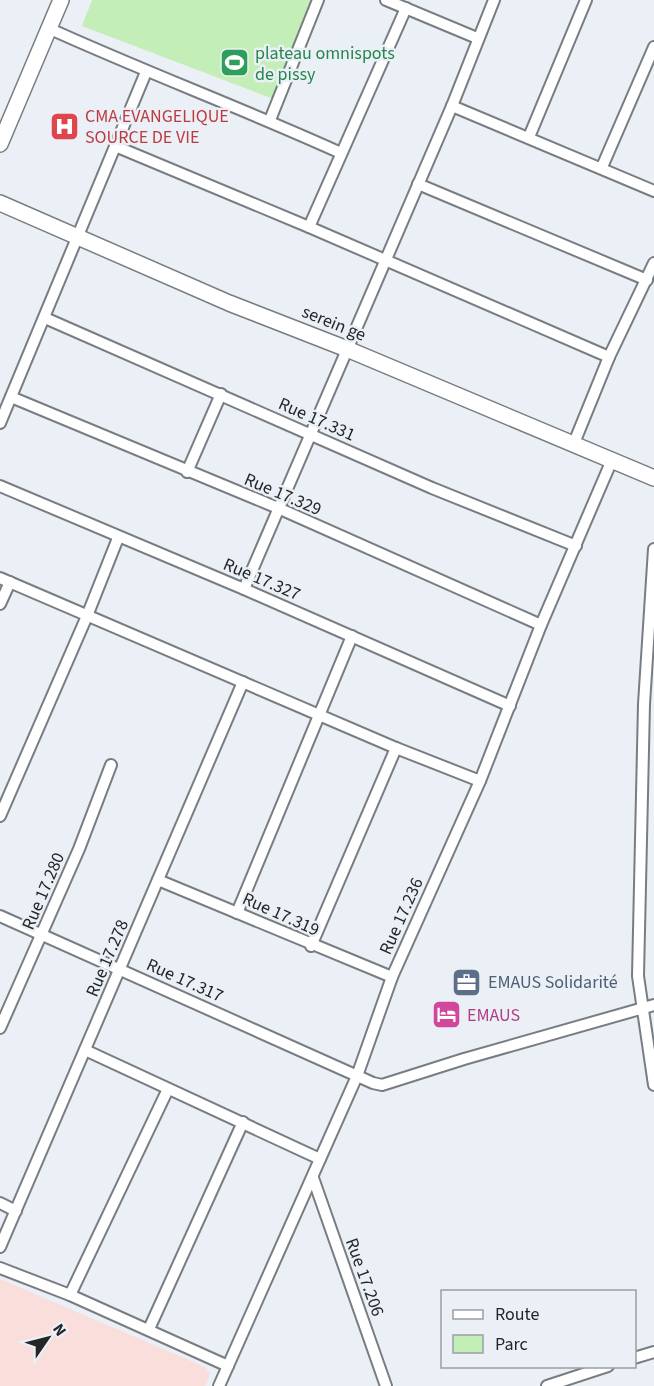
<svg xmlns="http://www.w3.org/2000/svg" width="654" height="1386" font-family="'Source Sans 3',sans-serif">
  <rect width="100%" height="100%" fill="#eaf0f5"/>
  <path fill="#f9dedc" d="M0,1279L205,1367L210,1374L205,1386H0Z"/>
  <path fill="#c3eeb8" d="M92,0H313L276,100L82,26Z"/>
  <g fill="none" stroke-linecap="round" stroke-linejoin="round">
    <defs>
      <g id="street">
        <path d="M386,0L477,38"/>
        <path d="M48,28C145,72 244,109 341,153"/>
        <path d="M452,106L654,191"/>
        <path d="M270,120L318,0"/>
        <path d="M529,137L586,0"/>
        <path d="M115,146L309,227L609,357"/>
        <path d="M602,167L654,47"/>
        <path d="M418,184L647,280"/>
        <path d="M309,227L406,8"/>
        <path d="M45,318L432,488L576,546"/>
        <path d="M11,397L278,508L541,625"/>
        <path d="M0,423L146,72"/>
        <path d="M574,443L609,357L654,263"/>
        <path d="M187,472L221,394"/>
        <path d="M0,486L244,589L510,706"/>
        <path d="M654,549L644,704L638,976L654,1085"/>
        <path d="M0,578L396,748L480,781"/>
        <path d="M244,589L452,106L494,0"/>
        <path d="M0,604L10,582"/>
        <path d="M0,816L87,616L118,538"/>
        <path d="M158,880L392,977"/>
        <path d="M237,913L352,636"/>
        <path d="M0,916L373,1083L382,1085L464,1059L654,1005"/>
        <path d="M311,946L396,748"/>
        <path d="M0,1028L79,849L111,765"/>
        <path d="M85,1050L320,1159"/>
        <path d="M313,1178L386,1386"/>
        <path d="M0,1203L16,1211"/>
        <path d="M0,1247L243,682"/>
        <path d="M0,1268L70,1295L228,1366"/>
        <path d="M70,1295L168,1089"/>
        <path d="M149,1329L243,1122"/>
        <path d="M634,1358L654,1352"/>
        <path d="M219,1386L357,1076L392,977L480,781L541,625L612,460"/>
        <path d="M547,1386L608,1366"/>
      </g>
      <g id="secondary">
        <path d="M0,144L61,0"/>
        <path d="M0,203L229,303L347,349L654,478"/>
      </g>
    </defs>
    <use href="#street" stroke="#787d82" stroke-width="14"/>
    <use href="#secondary" stroke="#787d82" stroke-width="18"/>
    <use href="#street" stroke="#fff" stroke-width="10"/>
    <use href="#secondary" stroke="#fff" stroke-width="15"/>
  </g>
  <defs>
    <symbol id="stadium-square" viewBox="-11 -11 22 22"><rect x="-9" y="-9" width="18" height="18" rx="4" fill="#2e9e5b" stroke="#eaf0f5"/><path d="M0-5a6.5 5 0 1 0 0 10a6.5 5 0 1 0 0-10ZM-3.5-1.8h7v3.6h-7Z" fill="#fff"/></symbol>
    <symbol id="hospital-square" viewBox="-11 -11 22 22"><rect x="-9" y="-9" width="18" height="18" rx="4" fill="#e0444e" stroke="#eaf0f5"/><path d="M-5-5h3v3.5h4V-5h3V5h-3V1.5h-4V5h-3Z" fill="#fff"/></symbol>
    <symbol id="office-square" viewBox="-11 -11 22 22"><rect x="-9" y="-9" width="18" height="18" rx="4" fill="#5c6f8a" stroke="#eaf0f5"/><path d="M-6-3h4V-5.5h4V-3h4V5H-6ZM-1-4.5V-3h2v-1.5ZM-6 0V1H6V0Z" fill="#fff"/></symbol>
    <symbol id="hotel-square" viewBox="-11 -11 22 22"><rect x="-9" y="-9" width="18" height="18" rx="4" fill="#d1479c" stroke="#eaf0f5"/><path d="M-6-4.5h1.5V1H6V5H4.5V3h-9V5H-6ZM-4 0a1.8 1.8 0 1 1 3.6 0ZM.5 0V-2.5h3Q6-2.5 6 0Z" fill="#fff"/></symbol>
  </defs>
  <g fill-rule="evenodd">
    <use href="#stadium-square" x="218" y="46" width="33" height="33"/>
    <use href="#hospital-square" x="48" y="110" width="33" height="33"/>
    <use href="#office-square" x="450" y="966" width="33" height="33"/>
    <use href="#hotel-square" x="430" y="998" width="33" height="33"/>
  </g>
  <g text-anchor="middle" stroke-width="5" stroke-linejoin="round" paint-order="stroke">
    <g font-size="18" fill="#27864d" stroke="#eaf0f5" text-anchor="start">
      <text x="255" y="59">plateau omnispots<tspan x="255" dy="21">de pissy</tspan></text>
    </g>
    <g font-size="18" fill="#be3a42" stroke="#eaf0f5" text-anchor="start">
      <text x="85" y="122">CMA EVANGELIQUE<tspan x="85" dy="21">SOURCE DE VIE</tspan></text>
    </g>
    <g font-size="18" fill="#232527" stroke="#eaf0f5">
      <text transform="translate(334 323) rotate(22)" y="6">serein ge</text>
      <text transform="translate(317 419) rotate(24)" y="6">Rue 17.331</text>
      <text transform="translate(283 494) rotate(23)" y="6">Rue 17.329</text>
      <text transform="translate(262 579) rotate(23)" y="6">Rue 17.327</text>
      <text transform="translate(43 891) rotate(-67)" y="6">Rue 17.280</text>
      <text transform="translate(281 914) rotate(24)" y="6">Rue 17.319</text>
      <text transform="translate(401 916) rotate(-66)" y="6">Rue 17.236</text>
      <text transform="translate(107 958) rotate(-67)" y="6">Rue 17.278</text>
      <text transform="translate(185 980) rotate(24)" y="6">Rue 17.317</text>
      <text transform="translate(365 1277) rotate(70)" y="6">Rue 17.206</text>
    </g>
    <g font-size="18" fill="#4e5e75" stroke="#eaf0f5" text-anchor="start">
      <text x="488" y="988">EMAUS Solidarité</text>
    </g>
    <g font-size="18" fill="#b23c85" stroke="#eaf0f5" text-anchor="start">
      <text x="467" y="1021">EMAUS</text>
    </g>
  </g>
  <rect x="441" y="1290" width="195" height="78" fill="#eaf0f5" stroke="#9a9fa3" stroke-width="1.5"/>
  <rect x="453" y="1310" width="30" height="9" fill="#ffffff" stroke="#9a9fa3" stroke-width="1.5"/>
  <text x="495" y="1320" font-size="18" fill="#232527">Route</text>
  <rect x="453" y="1335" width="30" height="18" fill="#c3eeb8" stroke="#9a9fa3" stroke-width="1.5"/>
  <text x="495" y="1350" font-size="18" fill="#232527">Parc</text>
  <g transform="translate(48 1338) rotate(55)" stroke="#eaf0f5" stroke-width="4.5" paint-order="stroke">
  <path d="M0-4.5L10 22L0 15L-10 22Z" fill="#232527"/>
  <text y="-9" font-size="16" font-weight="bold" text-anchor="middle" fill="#232527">N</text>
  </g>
</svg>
